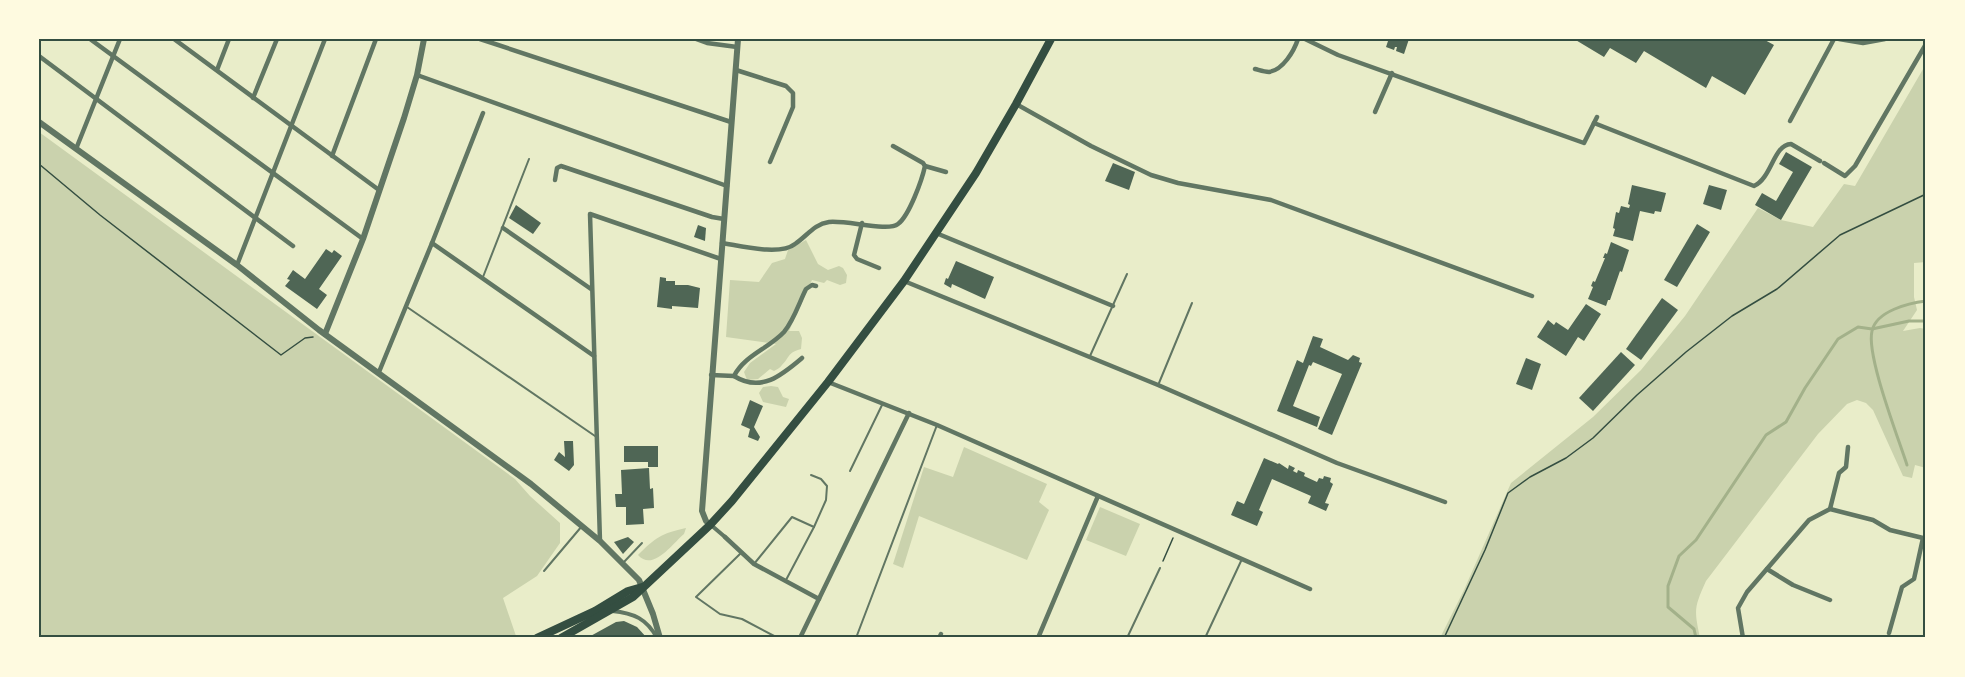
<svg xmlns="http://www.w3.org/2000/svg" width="1965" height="677" font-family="Poppins,sans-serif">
  <rect width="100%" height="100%" fill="#e9edc9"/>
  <g fill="#cad2ad">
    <path d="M1926,64V262L1914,263V297L1917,310L1903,331L1920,328L1926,329V468L1915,465L1912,478L1903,476L1873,410L1866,403L1857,400L1847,404L1818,434L1706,581C1694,608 1694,609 1700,638H1440L1464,590L1511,483L1593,417L1641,370L1685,316L1758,208L1781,220L1813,227L1844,184L1855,186Z"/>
    <path d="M39,132L515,479L530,496L560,523V543L537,576L503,598L516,636L513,638H39Z"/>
    <path d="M806,240L818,264L828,270L839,266L843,268L847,275L846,283L840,285L827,280L824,283L812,280L789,331H799L802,338L801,349C787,353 790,357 782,365C780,368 777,369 774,371L770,369L758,379L747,380L744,372L750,363L776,344L726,337L730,280L759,282L772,263L785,259L788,250Z"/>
    <path d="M771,386L778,387L783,397L789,399L786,407L763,402L759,393L763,387Z"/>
    <path d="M964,447L1047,484L1039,502L1049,510L1027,560L919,516L903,568L893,564L924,467L953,477Z"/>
    <path d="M1100,507L1140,524L1126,556L1086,540Z"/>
    <path d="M686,528L684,534C672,544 653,572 638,555C655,538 662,533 686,528Z"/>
  </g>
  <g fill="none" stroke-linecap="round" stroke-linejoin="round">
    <g stroke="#a3b18a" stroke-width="3">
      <path d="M1907,465C1898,437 1866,355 1872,331C1876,311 1909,303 1926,301"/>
      <path d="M1696,638L1694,629L1668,607V586L1679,556L1696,540L1766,435L1786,422L1805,388L1838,339L1858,327L1872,329L1909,321H1926"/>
    </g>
  </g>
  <g fill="#4f6655">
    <path d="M1385,39H1409L1404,54L1396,51L1397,47H1395L1394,50L1386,47L1388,41Z"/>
    <path d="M1574,39H1763L1774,45L1745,95L1712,76L1706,88L1644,51L1636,63L1610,48L1604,57Z"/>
    <path d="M1786,152L1812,167L1781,220L1755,205L1762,193L1776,201L1793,172L1779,164Z"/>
    <path d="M1113,163L1135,172L1129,190L1105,181Z"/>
    <path d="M1632,185L1666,193L1661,212L1655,211L1654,214L1640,211L1633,241L1613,236L1615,229L1613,228L1616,212L1619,213L1621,206L1629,208L1630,205L1628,204Z"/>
    <path d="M1709,185L1727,190L1721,210L1703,204Z"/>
    <path d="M516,205L541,223L533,234L509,218Z"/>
    <path d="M1697,224L1710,232L1677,287L1664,280Z"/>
    <path d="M698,225L706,228L705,241L694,237Z"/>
    <path d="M1611,242L1629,250L1622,272L1620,271L1610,300H1608L1606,306L1588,299L1593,287L1591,286L1593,281L1595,282L1605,258H1603L1605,253L1607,254Z"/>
    <path d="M326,249L332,253L334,250L342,256L319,289L327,295L317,309L285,286L290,280L287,279L293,270L305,279Z"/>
    <path d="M956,261L994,277L985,299L952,284L951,288L944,284L946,278L948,279Z"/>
    <path d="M660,277L666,278V281H675V285H688L700,288L698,308L672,306V309L657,307Z"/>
    <path d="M1662,298L1678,310L1641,360L1626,349Z"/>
    <path d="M1586,304L1601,314L1584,341L1578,337L1566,356L1537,337L1548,320L1554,325L1556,322L1568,330Z"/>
    <path d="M1313,336L1323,339L1320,347L1348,360L1353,355L1360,358L1359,362L1362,363L1332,435L1318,429L1342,374L1313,362L1311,366L1309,365L1293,406L1320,417L1317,427L1277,411L1297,360L1303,363Z"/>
    <path d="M1621,352L1635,365L1593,411L1579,398Z"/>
    <path d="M1526,358L1541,364L1532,390L1516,384Z"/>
    <path d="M750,400L763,406L754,427L760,437L758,441L748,437L750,429L741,425Z"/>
    <path d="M564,441H573L574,465L569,471L554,460L559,452L565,457Z"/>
    <path d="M624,446H658V467H648V462H624Z"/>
    <path d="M1264,458L1278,464L1279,463L1288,469L1289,465L1295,468L1293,471L1297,473L1298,470L1305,473L1304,476L1317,482L1319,478L1323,479L1324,476L1331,478L1330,482L1333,484L1325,503L1329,504L1326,511L1308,503L1311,496L1272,479L1259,510L1263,512L1257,526L1231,515L1237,501L1244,504Z"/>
    <path d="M649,468L650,489L653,488L654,508L643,509L644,524L626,525V507H616L615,494H622L621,470Z"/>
    <path d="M628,537L634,542L623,554L614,542Z"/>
    <path d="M624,621L637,627L647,638H587L616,622Z"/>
  </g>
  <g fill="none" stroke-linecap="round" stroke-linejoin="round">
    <g stroke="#344e41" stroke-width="1.5">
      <path d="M39,164L100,215L281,355L305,338L313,337"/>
      <path d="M1163,561L1173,538"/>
      <path d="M1444,638L1485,550L1508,493L1530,477L1566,458L1593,438L1637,395L1686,352L1732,316L1777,289L1840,235L1926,194"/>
    </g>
    <g stroke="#617663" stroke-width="2">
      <path d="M483,277L529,159"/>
      <path d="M407,307L595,436"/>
      <path d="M1090,356L1127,274"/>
      <path d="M1159,383L1192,303"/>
      <path d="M850,471L883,403"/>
      <path d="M811,475L821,479L827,486L826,500L814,527"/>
      <path d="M742,552L696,597L720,614L742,619L778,638"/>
      <path d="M623,563L642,543"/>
      <path d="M754,564L792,517L814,527L786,580"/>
      <path d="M544,571L582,526"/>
      <path d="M856,638L937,425"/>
      <path d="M1127,638L1160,568"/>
      <path d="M1205,638L1242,559"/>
    </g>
    <g stroke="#617663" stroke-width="4">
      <path d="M711,525L725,537"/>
      <path d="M612,611C634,613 647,619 657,638"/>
    </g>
    <g stroke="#617663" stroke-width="4.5">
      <path d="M90,39L363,239"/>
      <path d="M174,39L379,190"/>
      <path d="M480,39L731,122"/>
      <path d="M696,39L707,43L737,47"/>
      <path d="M1305,39L1338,55L1584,143L1597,117"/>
      <path d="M1839,39L1863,43L1885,39"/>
      <path d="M39,56L293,246"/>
      <path d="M1255,69C1259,70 1264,72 1269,72C1283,70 1294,51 1298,39"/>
      <path d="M217,70L229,39"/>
      <path d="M736,70L786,86L793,93V107L770,162"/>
      <path d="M417,75L727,186"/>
      <path d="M253,98L277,39"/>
      <path d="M1016,104L1091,146L1151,175L1178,183L1271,200L1532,296"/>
      <path d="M1375,112L1392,73"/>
      <path d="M1790,121L1834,39"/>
      <path d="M1594,123L1754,186C1772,178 1773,145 1791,144L1820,161"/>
      <path d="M76,149L120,39"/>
      <path d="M332,156L376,39"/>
      <path d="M1824,163L1845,176L1855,166L1926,44"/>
      <path d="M925,166L946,172"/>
      <path d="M555,180L557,168L561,166L712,217L724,219"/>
      <path d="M862,223L854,255L857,259L879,268"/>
      <path d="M503,228L591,289"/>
      <path d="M936,233L1113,306"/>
      <path d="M432,243L594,356"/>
      <path d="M722,243C741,246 780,256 795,244C807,236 814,224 829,222C847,220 888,232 898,224C909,216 922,180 925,166L923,163L893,146"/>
      <path d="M237,265L325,39"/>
      <path d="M904,281L1158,385L1337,463L1445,502"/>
      <path d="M379,372L432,243L483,113"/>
      <path d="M711,375L734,376C745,355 768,349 784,332C794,320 799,303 806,289L812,285L816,286"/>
      <path d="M734,376C761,393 782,375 802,358"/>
      <path d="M828,382L937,425L1310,589"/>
      <path d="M1830,509L1839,473L1846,467L1848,447"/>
      <path d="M725,537L754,564L819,599"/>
      <path d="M600,541L590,214L721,259"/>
      <path d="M1767,569L1793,585L1830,600"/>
      <path d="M800,638L909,413"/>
      <path d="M939,638L941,634"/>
      <path d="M1038,638L1098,496"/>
      <path d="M1743,638L1738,608L1747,592L1809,520L1830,509L1873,520L1890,530L1923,538L1914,579L1902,587L1889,633"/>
    </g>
    <g stroke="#617663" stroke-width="6">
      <path d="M39,122L237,265L319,330L531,484L600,541L639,580L653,614L660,638"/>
      <path d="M325,334L363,239L404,118L417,75L424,39"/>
      <path d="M710,525L706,521L702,511L738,39"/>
    </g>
    <g stroke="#344e41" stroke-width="8">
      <path d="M537,638L595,611L628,591L642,587"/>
      <path d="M561,638L633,597L710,525L732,501L828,382L904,281L976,173L1016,104L1051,39"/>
    </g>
  </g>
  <rect width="1965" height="677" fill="none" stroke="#fefae0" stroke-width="81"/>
  <rect x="40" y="40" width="1884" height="596" fill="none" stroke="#344e41" stroke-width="2"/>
</svg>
